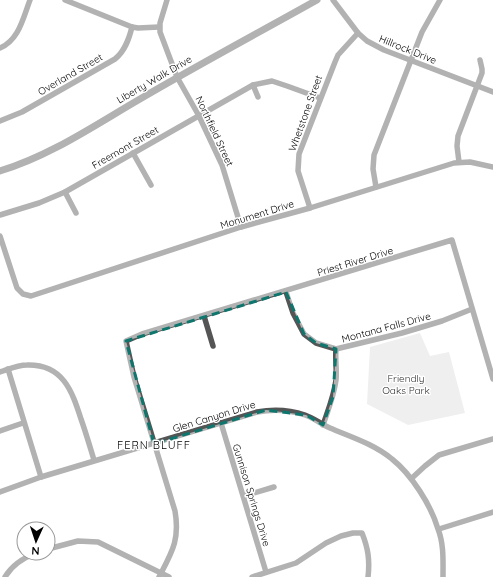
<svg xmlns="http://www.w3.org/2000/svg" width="493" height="577" font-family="Quicksand,sans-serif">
  <rect width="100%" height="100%" fill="#fff"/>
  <path fill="#dcdcdc" d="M420,333L430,356L449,352L465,413L408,425L367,404L370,347Z"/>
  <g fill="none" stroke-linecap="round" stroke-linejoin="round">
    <g stroke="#555" stroke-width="5.5">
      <path d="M65,0L132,27L138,28L159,27"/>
      <path d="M167,0L160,23V32L177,77L199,116L222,165L241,227"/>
      <path d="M333,0L358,33L367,41L384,50L493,92"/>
      <path d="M0,48C19,40 23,18 30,0"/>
      <path d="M253,85L258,97"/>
      <path d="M0,121L22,112L115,59C125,51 129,39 132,27"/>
      <path d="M133,153L151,185"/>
      <path d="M459,162L457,146L458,136L482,73V69L480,60"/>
      <path d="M376,187L373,169L374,155L422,32L440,0"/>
      <path d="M65,192L76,213"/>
      <path d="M310,208L298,171L299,154L335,62L338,55L358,33"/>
      <path d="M0,215L39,203L65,192L253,85L272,81L287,86L320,98"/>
      <path d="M0,236L17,288L23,294L31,296L241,227L310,208L454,163L470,162L493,167"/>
      <path d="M286,292L293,313L304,334L316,343L336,349L402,333L442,321L472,309"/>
      <path d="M204,316L213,346"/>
      <path d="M8,369L41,477"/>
      <path d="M0,372C9,369 18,365 27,365C63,364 72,391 81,419C86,433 90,447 94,460"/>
      <path d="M221,423L266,572"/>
      <path d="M323,425C328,410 334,396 336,380C337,370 335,359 336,349"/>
      <path d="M0,431L23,423"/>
      <path d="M412,478L425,466L439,455L493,439"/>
      <path d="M0,492L41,477L257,412C273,409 290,410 305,415C314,418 321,424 330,428C351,437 374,444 392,459C411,474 431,505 438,529C444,544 443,561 443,577"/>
      <path d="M244,496L274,487"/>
      <path d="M439,529L493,512"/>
      <path d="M48,549L78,541L98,542L169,577"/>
      <path d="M5,577C12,565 23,558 36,553"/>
      <path d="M159,577C172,552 180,540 175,511L134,377L126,341L142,334L452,240L493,379"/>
      <path d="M252,577L296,563L326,543L341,536L353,533H362C368,548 370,560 368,577"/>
    </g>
    <path stroke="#555" stroke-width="7" d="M0,171C50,156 95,125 140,99C198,65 258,33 317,0"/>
  </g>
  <path d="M0 0H493V577H0ZM286,292L304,334L316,343L336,349L333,397L323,425L306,415L266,410L154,444L126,341Z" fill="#fff" fill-opacity=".55" fill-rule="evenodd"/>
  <path fill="none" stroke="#0f766e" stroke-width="3" stroke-dasharray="8 5" stroke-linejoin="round" d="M286,292L304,334L316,343L336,349L333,397L323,425L306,415L266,410L154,444L126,341Z"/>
  <g text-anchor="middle" stroke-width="3" stroke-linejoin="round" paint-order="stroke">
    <g font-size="10" fill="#000" stroke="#fff">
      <text transform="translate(408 49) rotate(22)" y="4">Hillrock Drive</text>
      <text transform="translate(70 74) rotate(-30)" y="4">Overland Street</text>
      <text transform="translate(154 79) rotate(-30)" y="4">Liberty Walk Drive</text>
      <text transform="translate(305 113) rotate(-70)" y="4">Whetstone Street</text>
      <text transform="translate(215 131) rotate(65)" y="4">Northfield Street</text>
      <text transform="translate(125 147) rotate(-30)" y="4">Freemont Street</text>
      <text transform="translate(257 214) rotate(-17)" y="4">Monument Drive</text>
      <text transform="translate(355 261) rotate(-17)" y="4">Priest River Drive</text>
      <text transform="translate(386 327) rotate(-15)" y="4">Montana Falls Drive</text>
      <text transform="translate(214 416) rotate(-17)" y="4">Glen Canyon Drive</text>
      <text transform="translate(252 495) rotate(73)" y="4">Gunnison Springs Drive</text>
    </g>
    <g font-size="10" fill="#333" stroke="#fff">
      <text x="406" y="382">Friendly<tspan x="406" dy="12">Oaks Park</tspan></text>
    </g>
    <g font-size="11" letter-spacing="1" fill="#000" stroke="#fff">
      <text x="154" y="449">FERN BLUFF</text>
    </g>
  </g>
  <g transform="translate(36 541) rotate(183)"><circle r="19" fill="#ffffff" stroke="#999999"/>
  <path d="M0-3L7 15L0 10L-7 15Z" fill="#000000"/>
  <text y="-6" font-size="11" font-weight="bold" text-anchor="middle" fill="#000000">N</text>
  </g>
</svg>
